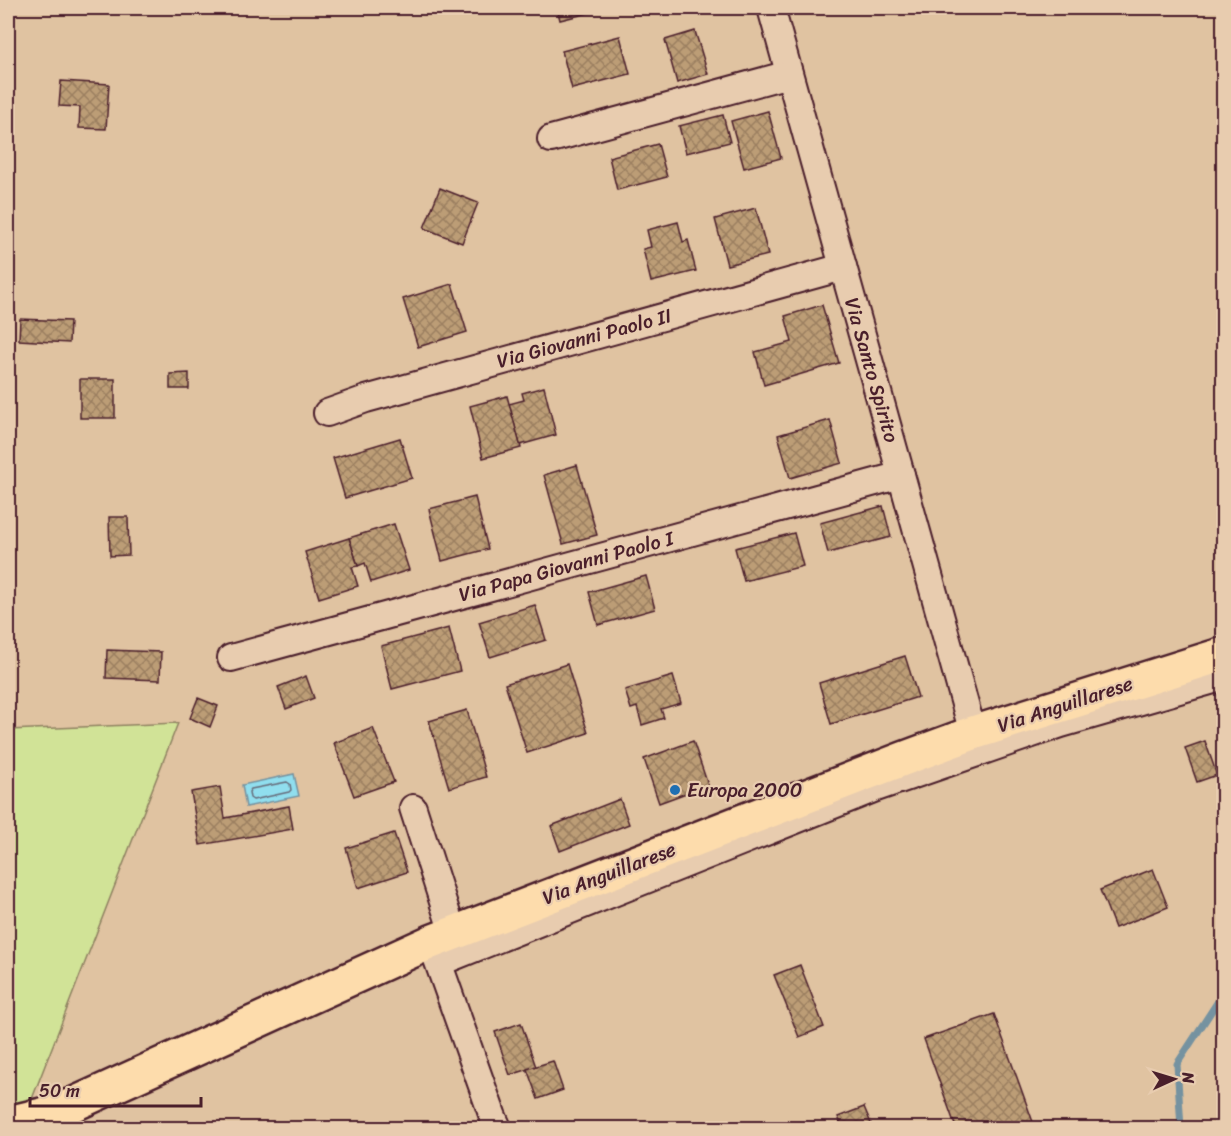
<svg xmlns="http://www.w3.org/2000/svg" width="1231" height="1136" font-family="Sriracha,sans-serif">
  <defs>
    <pattern id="building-cross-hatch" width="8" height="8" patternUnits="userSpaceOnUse" patternTransform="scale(1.5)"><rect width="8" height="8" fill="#bc9d76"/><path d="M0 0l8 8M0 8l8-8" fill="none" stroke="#9b7f61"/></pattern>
  </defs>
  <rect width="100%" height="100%" fill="#e0c3a1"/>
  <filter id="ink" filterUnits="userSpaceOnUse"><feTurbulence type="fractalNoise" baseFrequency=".0167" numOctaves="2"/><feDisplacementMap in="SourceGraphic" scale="12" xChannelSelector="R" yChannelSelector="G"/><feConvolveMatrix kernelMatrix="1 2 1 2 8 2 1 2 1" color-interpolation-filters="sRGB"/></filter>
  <g filter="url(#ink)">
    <path fill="#d1e397" stroke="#8e8161" stroke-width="1.5" d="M178,723L30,1104L8,1109V730Z"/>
    <path fill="#90deee" stroke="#7492a0" stroke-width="1.5" d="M294,774L299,796L246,807L242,785Z"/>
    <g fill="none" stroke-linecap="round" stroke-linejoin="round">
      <path stroke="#666b79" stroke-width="1.5" d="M287,782L290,784L291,790L289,792L253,800L250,798L249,792L251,789Z"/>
      <path stroke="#7492a0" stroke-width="7" d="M1181,1128L1177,1064L1224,992"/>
    </g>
    <g fill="url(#building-cross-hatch)" stroke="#4a1f2b" stroke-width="1.5">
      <path d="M557,8H609L560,20Z"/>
      <path d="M695,31L708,74L677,83L665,40Z"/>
      <path d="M620,36L630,74L572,89L562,51Z"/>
      <path d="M61,81L109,84L106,129L79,128L80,107L59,106Z"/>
      <path d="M768,111L781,158L744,168L731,121Z"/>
      <path d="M723,115L730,142L686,153L679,126Z"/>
      <path d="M658,144L667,177L617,190L609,157Z"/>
      <path d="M440,188L478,203L462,243L424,228Z"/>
      <path d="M756,208L768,255L727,265L715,219Z"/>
      <path d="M678,222L683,242L688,240L696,271L651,282L643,249L651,247L647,230Z"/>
      <path d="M452,284L467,332L418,347L403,299Z"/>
      <path d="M822,305L839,363L764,385L755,352L792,342L785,316Z"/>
      <path d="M20,319L70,321L69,343L19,340Z"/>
      <path d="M189,373V389H170V374Z"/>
      <rect x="80" y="379" width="35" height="39"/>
      <path d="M544,387L556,435L520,445L509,404L524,400L522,393Z"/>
      <path d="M507,396L521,448L483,458L470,406Z"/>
      <path d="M830,420L842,463L790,478L778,435Z"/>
      <path d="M400,438L412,478L345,498L333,458Z"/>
      <path d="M577,465L597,535L563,544L544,475Z"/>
      <path d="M475,497L488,549L442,561L429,509Z"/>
      <path d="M883,506L891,537L828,553L820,523Z"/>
      <path d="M109,517H128L129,555L110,556Z"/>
      <path d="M394,524L409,570L371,582L365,563L358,566L349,538Z"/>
      <path d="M794,533L803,566L744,581L735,548Z"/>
      <path d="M349,538L358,566L352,567L358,586L319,598L305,552Z"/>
      <path d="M646,576L655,609L598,625L589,592Z"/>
      <path d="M535,605L546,640L490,657L479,622Z"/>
      <path d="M449,628L460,671L392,689L381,646Z"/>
      <path d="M107,650L161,652L160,680L106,678Z"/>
      <path d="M905,656L918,697L831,724L819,683Z"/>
      <path d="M567,664L588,733L527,753L505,684Z"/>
      <path d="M306,676L314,698L286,709L278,687Z"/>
      <path d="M673,676L681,703L661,709L664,718L642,725L637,707L631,709L625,690Z"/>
      <path d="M198,698L218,706L210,727L190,718Z"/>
      <path d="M467,710L486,777L449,788L429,721Z"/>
      <path d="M373,728L394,782L354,796L334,743Z"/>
      <path d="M693,741L708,785L659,803L644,759Z"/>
      <path d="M1205,741L1217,775L1197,782L1185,748Z"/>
      <path d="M220,787L225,818L289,806L293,829L200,845L191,792Z"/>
      <path d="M620,799L629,824L560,851L551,826Z"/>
      <path d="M394,833L407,872L358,888L346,848Z"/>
      <path d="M1153,869L1168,907L1115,928L1100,890Z"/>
      <path d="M800,965L824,1027L799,1037L774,975Z"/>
      <path d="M994,1014L1033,1122L1017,1128H956L924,1039Z"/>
      <path d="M521,1023L536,1067L510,1075L495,1032Z"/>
      <path d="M553,1061L563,1090L538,1099L527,1069Z"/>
      <path d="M864,1107L873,1128H843L838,1117Z"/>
    </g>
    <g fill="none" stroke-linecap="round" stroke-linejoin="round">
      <defs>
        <g id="minor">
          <path d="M771,8L973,733"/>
          <path d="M551,139L789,74"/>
          <path d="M327,413L366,399L843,267"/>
          <path d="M231,658L901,475"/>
          <path d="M413,808L453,933"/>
          <path d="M432,945L493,1117L498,1128"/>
          <path d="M448,959L876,788L1061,724L1224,677"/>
        </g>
        <path id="major" d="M8,1123L46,1114L72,1105L431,942L903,759L973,733L1224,654"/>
      </defs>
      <use href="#minor" stroke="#4a1f2b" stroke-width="30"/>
      <use href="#major" stroke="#4a1f2b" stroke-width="38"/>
      <use href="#minor" stroke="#e8ccaf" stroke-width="26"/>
      <use href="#major" stroke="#fddcac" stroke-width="33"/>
    </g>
  </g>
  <circle fill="#1f6fb2" stroke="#e8ccaf" stroke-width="2" cx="675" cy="790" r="6"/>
  <g text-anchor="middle" stroke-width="4.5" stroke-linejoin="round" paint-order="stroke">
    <g font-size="20" fill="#4a1f2b" stroke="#e8ccaf">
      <text transform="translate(584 338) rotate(-15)" y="7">Via Giovanni Paolo II</text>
      <text transform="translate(872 370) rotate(74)" y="7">Via Santo Spirito</text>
      <text transform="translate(566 566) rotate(-15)" y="7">Via Papa Giovanni Paolo I</text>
      <text transform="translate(1065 704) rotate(-18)" y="7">Via Anguillarese</text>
      <text transform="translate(609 873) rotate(-21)" y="7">Via Anguillarese</text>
    </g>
    <g font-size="20" fill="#4a1f2b" stroke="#e8ccaf" text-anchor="start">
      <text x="687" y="797">Europa 2000</text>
    </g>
  </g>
  <rect width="1231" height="1136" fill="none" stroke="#e8ccaf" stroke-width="30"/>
  <rect x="15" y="15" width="1201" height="1106" fill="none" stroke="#4a1f2b" stroke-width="2" filter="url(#ink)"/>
  <g transform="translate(1174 1079) rotate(86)" stroke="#e8ccaf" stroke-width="4.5" paint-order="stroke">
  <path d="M0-4.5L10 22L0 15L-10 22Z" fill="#4a1f2b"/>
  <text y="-9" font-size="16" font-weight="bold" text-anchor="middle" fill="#4a1f2b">N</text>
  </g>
  <path d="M30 1097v9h171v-9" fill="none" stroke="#4a1f2b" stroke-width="3"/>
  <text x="39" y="1097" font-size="18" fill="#4a1f2b" stroke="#e8ccaf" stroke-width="4.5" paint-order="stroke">50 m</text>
</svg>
